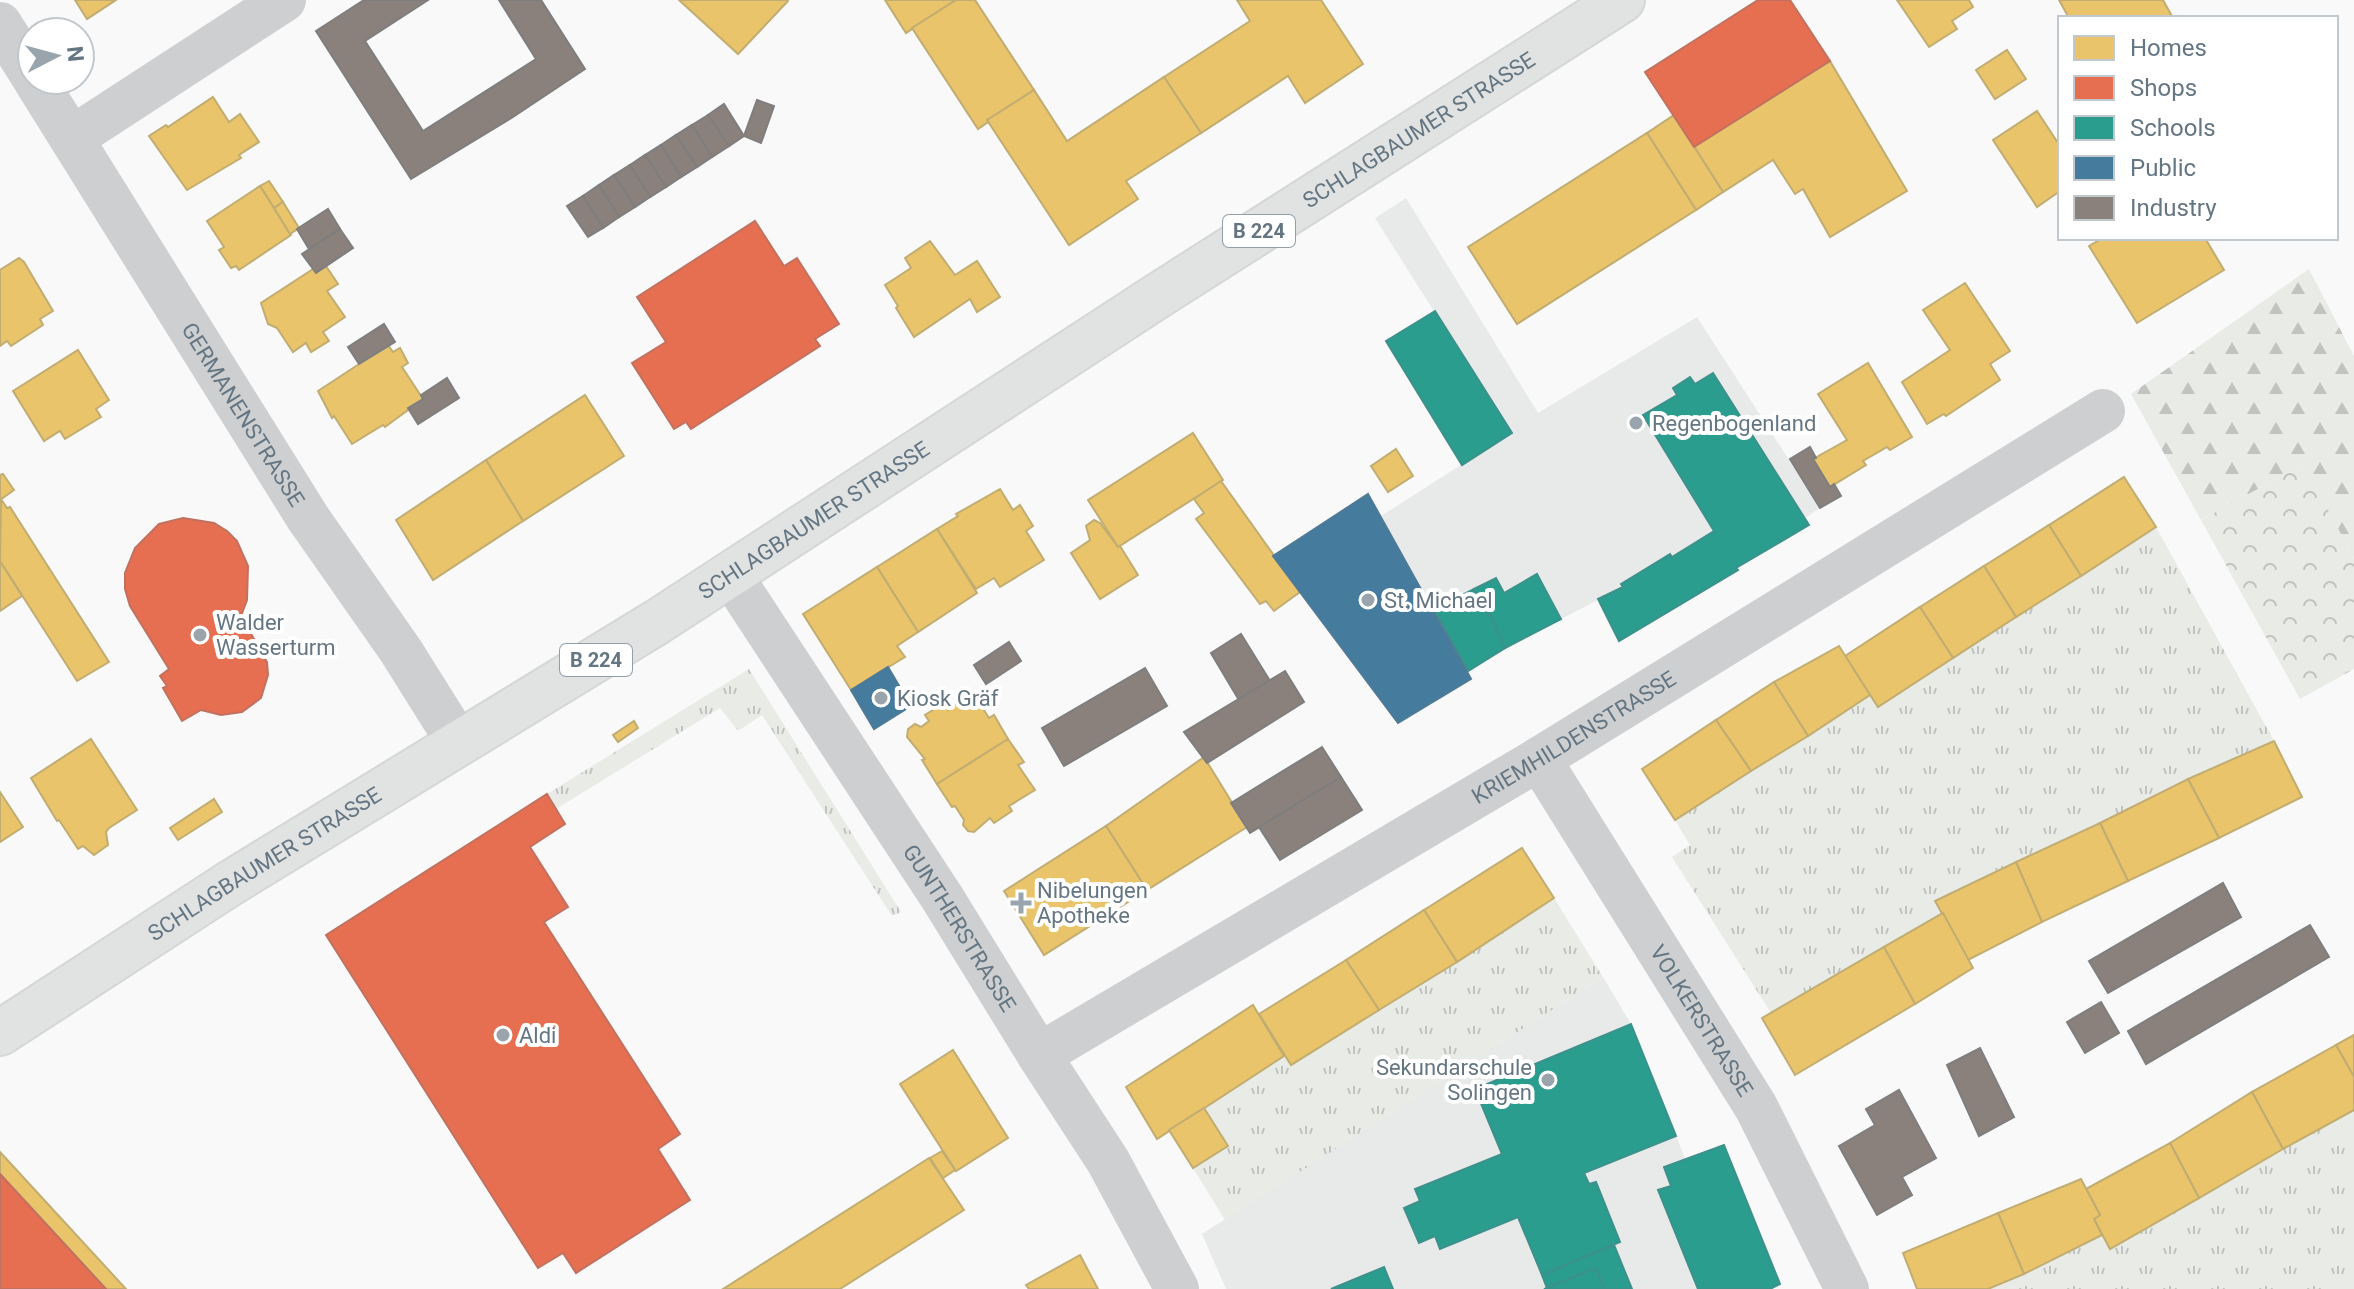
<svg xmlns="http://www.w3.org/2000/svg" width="2354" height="1289" font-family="Roboto,sans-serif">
  <defs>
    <pattern id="grass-tufts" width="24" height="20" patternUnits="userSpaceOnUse" patternTransform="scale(2)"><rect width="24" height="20" fill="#e8ebe6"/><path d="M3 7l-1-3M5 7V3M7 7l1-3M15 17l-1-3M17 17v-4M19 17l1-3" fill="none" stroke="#c0c3c0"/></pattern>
    <pattern id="forest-firs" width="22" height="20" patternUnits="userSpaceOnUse" patternTransform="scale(2)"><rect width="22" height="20" fill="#e8ebe6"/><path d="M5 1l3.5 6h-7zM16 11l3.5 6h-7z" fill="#c0c3c0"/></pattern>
    <pattern id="park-crowns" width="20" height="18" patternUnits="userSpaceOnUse" patternTransform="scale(2)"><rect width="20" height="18" fill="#e8ebe6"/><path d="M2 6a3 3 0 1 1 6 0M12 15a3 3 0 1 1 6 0" fill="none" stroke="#c0c3c0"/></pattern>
  </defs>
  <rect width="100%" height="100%" fill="#f9f9f9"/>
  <g fill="#e8e9e9">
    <path d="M1406,198L1538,413L1697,317L1820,508L1805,518L1809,525L1737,568L1738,570L1619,641L1598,600L1561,619L1504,593L1495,578L1434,609L1381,516L1511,433L1375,218Z"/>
    <path d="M1603,977L1631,1024L1685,1158L1724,1145L1780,1284L1770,1289H1226L1202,1234Z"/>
  </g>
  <g fill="url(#grass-tufts)">
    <path d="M2156,527L2274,741L1936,901L1943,913L1771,1013L1672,857L1690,845L1675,820L1870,695L1878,706Z"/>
    <path d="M749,669L901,912L892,916L762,715L738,731L720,708L556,809L547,794Z"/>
    <path d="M1554,898L1603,977L1225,1220L1193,1168L1228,1146L1204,1108L1284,1056L1291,1065Z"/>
    <path d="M2354,1110V1289H1988L2102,1235L2110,1248Z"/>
  </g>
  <path fill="url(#forest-firs)" d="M2309,269L2354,356V559L2304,464L2201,520L2131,394Z"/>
  <path fill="url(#park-crowns)" d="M2304,464L2354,559V669L2300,699L2201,520Z"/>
  <g fill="#e9c46a" stroke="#c1ad72" stroke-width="2">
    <path d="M75,0H116L87,19Z"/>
    <path d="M679,0H787L788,1L738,54Z"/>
    <path d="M885,0H956L906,33Z"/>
    <path d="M956,0H975L1034,90L978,129L912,28Z"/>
    <path d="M1237,0H1321L1363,64L1305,103L1288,76L1201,133L1164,77L1250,21Z"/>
    <path d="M1897,0H1969L1973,7L1952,21L1957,29L1929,47Z"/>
    <path d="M2059,0H2163L2173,18H2069Z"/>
    <path d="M2007,50L2026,79L1995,99L1976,70Z"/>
    <path d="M1830,61L1907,191L1830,237L1803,189L1795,194L1773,160L1723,192L1694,147Z"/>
    <path d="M1164,77L1201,133L1126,181L1138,199L1069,245L987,120L1034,90L1067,141Z"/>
    <path d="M213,97L229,122L240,114L259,142L239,155L241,158L187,190L149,136L166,125L168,127Z"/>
    <path d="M2037,111L2060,146V191L2037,207L1993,140Z"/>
    <path d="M1674,115L1723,192L1696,210L1647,133Z"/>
    <path d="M1647,133L1696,210L1517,324L1468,247Z"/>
    <path d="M269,181L283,202L274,208L260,186Z"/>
    <path d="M260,186L291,235L239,270L236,266L231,268L219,250L224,247L207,221Z"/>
    <path d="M283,202L299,228L290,234L274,208Z"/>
    <path d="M2103,238H2205L2224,270L2137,323L2089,246Z"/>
    <path d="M930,241L955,275L977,261L1000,297L977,312L970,299L914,337L896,308L898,306L885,285L911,268L905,258Z"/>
    <path d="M19,258L24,262L53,311L40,319L43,325L11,346L7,341L0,346V270Z"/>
    <path d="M326,266L338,284L327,291L345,317L323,332L329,341L311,352L306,343L293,352L277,328L268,324L261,303L313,269L316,273Z"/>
    <path d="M1965,283L2010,351L1990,364L2000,380L1946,416L1944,414L1927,424L1902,382L1950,350L1923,310Z"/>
    <path d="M388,345L393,352L400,348L408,363L402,367L423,399L385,427L383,425L352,444L334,416L332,418L318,391Z"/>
    <path d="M78,350L109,400L96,409L101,417L65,439L60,431L44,441L13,391Z"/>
    <path d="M1868,363L1912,437L1890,450L1887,447L1863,461L1866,465L1830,487L1813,459L1847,440L1818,394Z"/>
    <path d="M585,395L624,456L523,521L486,460Z"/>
    <path d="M1193,433L1223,480L1118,547L1088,500Z"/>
    <path d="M1396,449L1413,476L1388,492L1371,466Z"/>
    <path d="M486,460L523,521L433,580L396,520Z"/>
    <path d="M3,474L14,490L0,500V475Z"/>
    <path d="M2124,477L2156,527L2081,576L2049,525Z"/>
    <path d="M1221,481L1300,592L1274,611L1266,601L1260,604L1196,519L1204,513L1194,499Z"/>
    <path d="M1000,489L1013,510L1020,505L1033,526L1026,531L1044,560L1000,587L994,578L976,589L937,529L958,516L956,514Z"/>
    <path d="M1,499L7,508L10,507L109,662L77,681L0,561Z"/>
    <path d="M1094,520L1100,523L1118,547L1120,546L1138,575L1100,599L1071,553L1090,540L1086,526Z"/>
    <path d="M2049,525L2081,576L2016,617L1984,566Z"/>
    <path d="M937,529L977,593L918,632L877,567Z"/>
    <path d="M0,561L22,596L0,611Z"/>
    <path d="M1984,566L2016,617L1953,658L1920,607Z"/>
    <path d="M877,567L918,632L897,646L905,657L851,690L803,614Z"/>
    <path d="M1920,607L1953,658L1878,707L1845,656Z"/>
    <path d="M1839,646L1870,695L1808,736L1774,682Z"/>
    <path d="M1774,682L1808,736L1751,771L1716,720Z"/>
    <path d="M973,693L989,718L994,715L1008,739L937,784L922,760L925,759L907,737L908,729L915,724L921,727L929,721L925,715L944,703L948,710Z"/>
    <path d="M1716,720L1751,771L1675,820L1642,769Z"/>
    <path d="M634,721L638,728L618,742L613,735Z"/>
    <path d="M91,739L137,810L109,828L106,832L108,845L94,855L83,846L78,849L59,820L57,821L31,778Z"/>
    <path d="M1008,739L1024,762L1018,765L1035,790L1009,806L1012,811L994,823L990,818L974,832L968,831L963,825L964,820L955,806L952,807L937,784Z"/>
    <path d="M2274,741L2302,797L2219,838L2188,779Z"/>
    <path d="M1204,757L1247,827L1147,890L1106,826Z"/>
    <path d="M2188,779L2219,838L2128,881L2100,823Z"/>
    <path d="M0,792L23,827L0,842Z"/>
    <path d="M214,799L222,812L178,840L170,828Z"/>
    <path d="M2100,823L2128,881L2042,922L2016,862Z"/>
    <path d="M1106,826L1147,890L1044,955L1004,891Z"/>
    <path d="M1522,848L1554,898L1457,962L1424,910Z"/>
    <path d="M2016,862L2042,922L1968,960L1935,901Z"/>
    <path d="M1424,910L1457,962L1379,1010L1346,960Z"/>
    <path d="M1943,913L1973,968L1915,1004L1884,947Z"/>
    <path d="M1884,947L1915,1004L1795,1075L1762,1018Z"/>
    <path d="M1346,960L1379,1010L1291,1065L1259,1014Z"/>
    <path d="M1253,1005L1284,1056L1157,1139L1126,1087Z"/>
    <path d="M2354,1035V1077L2336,1045Z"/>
    <path d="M2336,1045L2354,1077V1110L2283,1149L2252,1092Z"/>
    <path d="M953,1050L1008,1138L956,1171L900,1084Z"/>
    <path d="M2252,1092L2283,1149L2199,1198L2170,1143Z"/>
    <path d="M1204,1108L1228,1146L1193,1168L1169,1130Z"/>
    <path d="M2170,1143L2199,1198L2110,1249L2094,1219L2100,1215L2086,1189Z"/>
    <path d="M942,1151L955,1170L943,1178L930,1158Z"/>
    <path d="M0,1152L126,1289H106L0,1174Z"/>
    <path d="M929,1158L964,1210L840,1289H723Z"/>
    <path d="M2081,1179L2100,1215L2094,1219L2102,1235L2024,1274L1998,1213Z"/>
    <path d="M1998,1213L2024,1274L1988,1289H1917L1903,1253Z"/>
    <path d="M1080,1255L1098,1289H1029L1026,1285Z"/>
  </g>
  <g fill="#e76f51" stroke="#c07160" stroke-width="2">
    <path d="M1758,0H1790L1830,61L1694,147L1645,72Z"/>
    <path d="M755,221L784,266L797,258L839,324L815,339L820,346L691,429L686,422L674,429L632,363L666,342L637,297Z"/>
    <path d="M183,518L214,523L227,531L237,541L248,566L247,600L241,616L267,662L268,675L261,698L242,712L221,715L201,710L182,721L163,688L167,686L160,676L169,669L130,606L125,589V573L135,548L159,524Z"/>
    <path d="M547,794L565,824L530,847L568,907L544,922L680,1134L658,1149L690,1200L576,1273L563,1253L538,1268L326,935Z"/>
    <path d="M0,1174L106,1289H0Z"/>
  </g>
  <g fill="#2a9d8f" stroke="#3c918b" stroke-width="2">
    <path d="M1435,311L1512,433L1462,465L1386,341Z"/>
    <path d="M1713,373L1809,525L1736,568L1738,570L1619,641L1598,599L1623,587L1621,584L1670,554L1672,557L1714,531L1643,415L1677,395L1673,388L1690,377L1695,384Z"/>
    <path d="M1537,574L1561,619L1505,648L1490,614L1488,615L1474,589L1496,578L1504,593Z"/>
    <path d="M1474,589L1488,615L1490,614L1505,648L1468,671L1434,609Z"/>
    <path d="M1631,1024L1676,1136L1584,1173L1589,1184L1596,1182L1620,1242L1542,1275L1518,1217L1440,1249L1435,1236L1419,1243L1404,1208L1420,1201L1415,1189L1502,1154L1475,1089Z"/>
    <path d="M1724,1145L1780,1284L1770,1289H1698L1658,1190L1671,1186L1664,1167Z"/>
    <path d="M1614,1245L1632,1289H1604L1596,1268L1547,1288L1542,1275Z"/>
    <path d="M1384,1267L1393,1289H1331Z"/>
    <path d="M1596,1268L1604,1289H1544L1547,1288Z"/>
  </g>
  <g fill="#457b9d" stroke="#4f7a95" stroke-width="2">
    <path d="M1368,494L1471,679L1398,723L1273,556Z"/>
    <path d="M888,667L911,706L874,729L851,690Z"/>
  </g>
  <g fill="#8a817c" stroke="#7f7e7e" stroke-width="2">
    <path d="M364,0H428L365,41L423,131L536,59L499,0H541L585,69L513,117L411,179L316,31Z"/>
    <path d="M757,100L774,106L761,143L744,136Z"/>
    <path d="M724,104L744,136L729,146L708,115Z"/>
    <path d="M708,115L729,146L712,157L692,125Z"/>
    <path d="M692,125L712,157L697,167L676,135Z"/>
    <path d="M676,135L697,167L681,177L661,145Z"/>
    <path d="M661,145L681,177L666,187L645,155Z"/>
    <path d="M645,155L666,187L650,197L630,165Z"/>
    <path d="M630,165L650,197L635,207L614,175Z"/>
    <path d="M614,175L635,207L619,217L599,185Z"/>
    <path d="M599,185L619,217L603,228L583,196Z"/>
    <path d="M583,196L603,228L588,237L567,206Z"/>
    <path d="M328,209L340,229L309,249L297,229Z"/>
    <path d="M340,229L353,248L316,273L302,254Z"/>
    <path d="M384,324L395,342L359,364L348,347Z"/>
    <path d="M447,378L459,398L418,424L408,408L423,399L421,395Z"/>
    <path d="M1810,447L1816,458L1813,459L1830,487L1834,484L1841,496L1820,508L1790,459Z"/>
    <path d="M1241,634L1270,681L1239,700L1211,653Z"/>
    <path d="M1009,642L1021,661L986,684L974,665Z"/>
    <path d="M1145,668L1167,706L1064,766L1042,728Z"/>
    <path d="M1285,671L1304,702L1207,763L1184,732Z"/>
    <path d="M1322,747L1341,777L1250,833L1231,803Z"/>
    <path d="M1341,777L1362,810L1280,860L1259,827Z"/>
    <path d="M2223,883L2241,917L2108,993L2089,961Z"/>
    <path d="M2310,925L2329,957L2146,1064L2128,1031Z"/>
    <path d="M2101,1002L2119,1033L2085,1053L2067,1022Z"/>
    <path d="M1980,1048L2014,1117L1979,1136L1947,1065Z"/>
    <path d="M1899,1090L1936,1158L1902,1177L1912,1195L1877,1215L1839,1146L1875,1125L1866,1109Z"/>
  </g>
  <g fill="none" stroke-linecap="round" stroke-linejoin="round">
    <defs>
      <g id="primary">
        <path id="s5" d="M0,1033L229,884L657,622L1159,295L1622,0"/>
      </g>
    </defs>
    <use href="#primary" stroke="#d5d6d7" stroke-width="48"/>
    <g stroke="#cecfd0" stroke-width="44">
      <path d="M0,24L32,75"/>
      <path id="s1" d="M35,80L308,518L401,651L458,742"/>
      <path d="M72,138L284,0"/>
      <path id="s2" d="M730,574L943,899L1039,1055L1108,1161L1177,1289"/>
      <path id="s3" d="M1539,759L1756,1107L1847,1289"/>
      <path id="s4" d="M1039,1055L1539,759L2103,411"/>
    </g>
    <use href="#primary" stroke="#e1e2e2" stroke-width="44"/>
  </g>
  <g fill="#99a4ac" stroke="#fff" stroke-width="3">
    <circle cx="1636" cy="423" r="8"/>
    <circle cx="1368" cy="600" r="8"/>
    <circle cx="200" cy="635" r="8"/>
    <circle cx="881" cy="698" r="8"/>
    <path d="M1017 891h8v8h8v8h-8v8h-8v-8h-8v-8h8z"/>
    <circle cx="503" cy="1035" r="8"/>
    <circle cx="1548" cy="1080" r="8"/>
  </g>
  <g text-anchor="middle" stroke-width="8" stroke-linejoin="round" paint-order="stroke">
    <g fill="#fff" stroke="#939fa8" stroke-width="2">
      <rect x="1223" y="215" width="72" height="32" rx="6"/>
      <rect x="560" y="644" width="72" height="32" rx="6"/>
    </g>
    <g font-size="20" font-weight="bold" fill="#657683">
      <text x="1259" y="238">B 224</text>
      <text x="596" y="667">B 224</text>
    </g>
    <g font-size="22" fill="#657683" stroke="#fff">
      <text dy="8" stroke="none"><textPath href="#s5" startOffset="1682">SCHLAGBAUMER STRASSE</textPath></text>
      <text dy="8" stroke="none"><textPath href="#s1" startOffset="394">GERMANENSTRASSE</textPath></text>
      <text dy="8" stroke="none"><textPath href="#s5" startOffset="962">SCHLAGBAUMER STRASSE</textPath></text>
      <text dy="8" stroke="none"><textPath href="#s4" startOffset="622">KRIEMHILDENSTRASSE</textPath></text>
      <text dy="8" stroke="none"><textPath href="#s5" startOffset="314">SCHLAGBAUMER STRASSE</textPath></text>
      <text dy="8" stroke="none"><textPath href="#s2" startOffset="422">GUNTHERSTRASSE</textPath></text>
      <text dy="8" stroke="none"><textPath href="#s3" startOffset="308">VOLKERSTRASSE</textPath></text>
    </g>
    <g font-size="22" fill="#657683" stroke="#fff" text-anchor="start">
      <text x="1652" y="431">Regenbogenland</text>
      <text x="1384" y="608">St. Michael</text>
      <text x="216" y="630">Walder<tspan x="216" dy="25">Wasserturm</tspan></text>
      <text x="897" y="706">Kiosk Gräf</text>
      <text x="1037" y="898">Nibelungen<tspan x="1037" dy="25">Apotheke</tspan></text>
      <text x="519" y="1043">Aldi</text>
      <text x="1532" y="1075" text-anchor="end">Sekundarschule<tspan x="1532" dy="25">Solingen</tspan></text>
    </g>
  </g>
  <rect x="2058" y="16" width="280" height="224" fill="#ffffff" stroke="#c1c8cd" stroke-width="2"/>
  <rect x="2074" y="36" width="40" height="24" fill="#e9c46a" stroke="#c1c8cd" stroke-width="2"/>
  <text x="2130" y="56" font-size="24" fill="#657683">Homes</text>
  <rect x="2074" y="76" width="40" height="24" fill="#e76f51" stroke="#c1c8cd" stroke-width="2"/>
  <text x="2130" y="96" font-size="24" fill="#657683">Shops</text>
  <rect x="2074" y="116" width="40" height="24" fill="#2a9d8f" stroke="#c1c8cd" stroke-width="2"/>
  <text x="2130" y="136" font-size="24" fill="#657683">Schools</text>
  <rect x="2074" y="156" width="40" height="24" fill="#457b9d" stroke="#c1c8cd" stroke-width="2"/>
  <text x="2130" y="176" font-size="24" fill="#657683">Public</text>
  <rect x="2074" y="196" width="40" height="24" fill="#8a817c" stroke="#c1c8cd" stroke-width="2"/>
  <text x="2130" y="216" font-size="24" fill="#657683">Industry</text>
  <g transform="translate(56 56) rotate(84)"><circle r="38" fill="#ffffff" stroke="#c1c8cd" stroke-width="2"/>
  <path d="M0-6L14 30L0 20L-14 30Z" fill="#99a4ac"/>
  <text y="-12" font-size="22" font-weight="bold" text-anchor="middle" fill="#657683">N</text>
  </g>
</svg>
